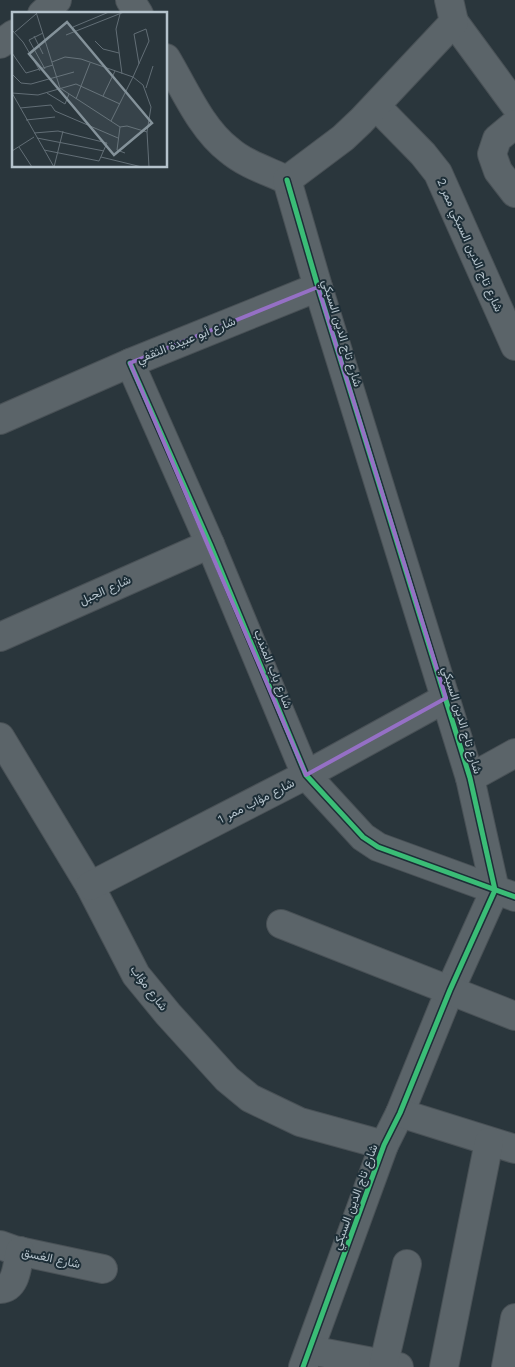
<svg xmlns="http://www.w3.org/2000/svg" width="515" height="1367" font-family="'Work Sans',Vazirmatn,sans-serif">
  <rect width="100%" height="100%" fill="#2a363c"/>
  <g fill="none" stroke-linecap="round" stroke-linejoin="round">
    <defs>
      <g id="minor">
        <path d="M130,0L139,14"/>
        <path d="M42,14L57,0"/>
        <path d="M454,22L515,105"/>
        <path d="M0,44L14,34"/>
        <path d="M166,58C184,88 201,129 229,150C245,164 268,171 287,180"/>
        <path d="M376,106L423,154L438,173L515,346"/>
        <path d="M515,124L497,139L492,154L498,171L515,193"/>
        <path d="M287,180L318,287L470,778L495,890L450,990L400,1113L384,1145L303,1367"/>
        <path d="M287,180L343,138L361,121L454,22L449,0"/>
        <path d="M130,363L210,544L306,775L363,837L378,847L515,897"/>
        <path d="M0,420L130,363L318,287"/>
        <path d="M0,637L210,544"/>
        <path d="M0,737L90,886L136,975L168,1014L227,1079L250,1098L300,1122L384,1145"/>
        <path d="M470,778L515,753"/>
        <path d="M90,886L306,775L446,698"/>
        <path d="M281,924L515,1016"/>
        <path d="M400,1113L515,1149"/>
        <path d="M0,1245L14,1250L103,1269"/>
        <path d="M0,1289C17,1288 17,1265 20,1251"/>
        <path d="M310,1350L399,1367"/>
        <path d="M383,1367L407,1264"/>
        <path d="M444,1367L489,1142"/>
        <path d="M506,1367L515,1318"/>
      </g>
    </defs>
    <use href="#minor" stroke="#495156" stroke-width="30"/>
    <use href="#minor" stroke="#5b6469" stroke-width="28"/>
    <defs>
      <g id="cycleway">
        <path d="M287,180L318,287L470,778L495,890L450,990L400,1113L384,1145L303,1367"/>
        <path d="M130,363L210,544L306,775L363,837L378,847L515,897"/>
      </g>
    </defs>
    <use href="#cycleway" stroke="#1d2e37" stroke-width="8"/>
    <use href="#cycleway" stroke="#3abd76" stroke-width="5"/>
  </g>
  <path fill="none" stroke="#9570c5" stroke-width="4" stroke-linejoin="round" d="M318,287L446,698L306,775L130,363Z"/>
  <g text-anchor="middle" stroke-width="4" stroke-linejoin="round" paint-order="stroke">
    <g font-size="12" fill="#b5c3cc" stroke="#1d2e37">
      <text transform="translate(470 245) rotate(66)" y="4">شارع تاج الدين السبكي ممر 2</text>
      <text transform="translate(342 333) rotate(73)" y="4">شارع تاج الدين السبكي</text>
      <text transform="translate(186 340) rotate(-22)" y="4">شارع أبو عبيدة الثقفي</text>
      <text transform="translate(105 590) rotate(-24)" y="4">شارع الجبل</text>
      <text transform="translate(273 669) rotate(68)" y="4">شارع باب المندب</text>
      <text transform="translate(462 720) rotate(73)" y="4">شارع تاج الدين السبكي</text>
      <text transform="translate(256 801) rotate(-27)" y="4">شارع مؤاب ممر 1</text>
      <text transform="translate(149 988) rotate(53)" y="4">شارع مؤاب</text>
      <text transform="translate(355 1197) rotate(-70)" y="4">شارع تاج الدين السبكي</text>
      <text transform="translate(51 1258) rotate(12)" y="4">شارع الغسق</text>
    </g>
  </g>
  <g transform="translate(12 12)">
    <rect width="155" height="155" fill="#2a363c"/>
    <path fill="none" stroke="#626e76" stroke-width="1" d="M24,0L48,76L108,115M108,2L104,17L110,62M0,18L11,30L28,59M61,19V15L97,0M3,20L24,2M31,21L17,28L33,57M54,23L112,0M22,24L31,42M83,29L91,37L107,41M0,41L14,61L41,53M40,50L53,45L69,47L121,65L131,73L139,95L135,120L137,155M0,62L9,71L19,72L62,60M134,76L141,54M0,81L26,83L64,72L108,92M0,81L42,155M35,81L53,92L57,82M91,84L103,59M64,87L78,51M8,96L39,93L43,99L106,126M14,108L43,105M99,109L121,65L137,29L134,17L122,22L127,52M108,115L105,138L113,141M108,115L115,114L135,120M22,121L46,119L95,131L87,149L32,138M25,126L92,139M7,135L20,155M0,139L22,125M89,145L130,155M42,155L51,119"/>
    <path fill="#84929a" fill-opacity="0.15" stroke="#84929a" stroke-width="2.5" d="M55,10L140,111L102,143L17,42Z"/>
    <rect width="155" height="155" fill="none" stroke="#b5c3cc" stroke-width="2.5"/>
  </g>
</svg>
